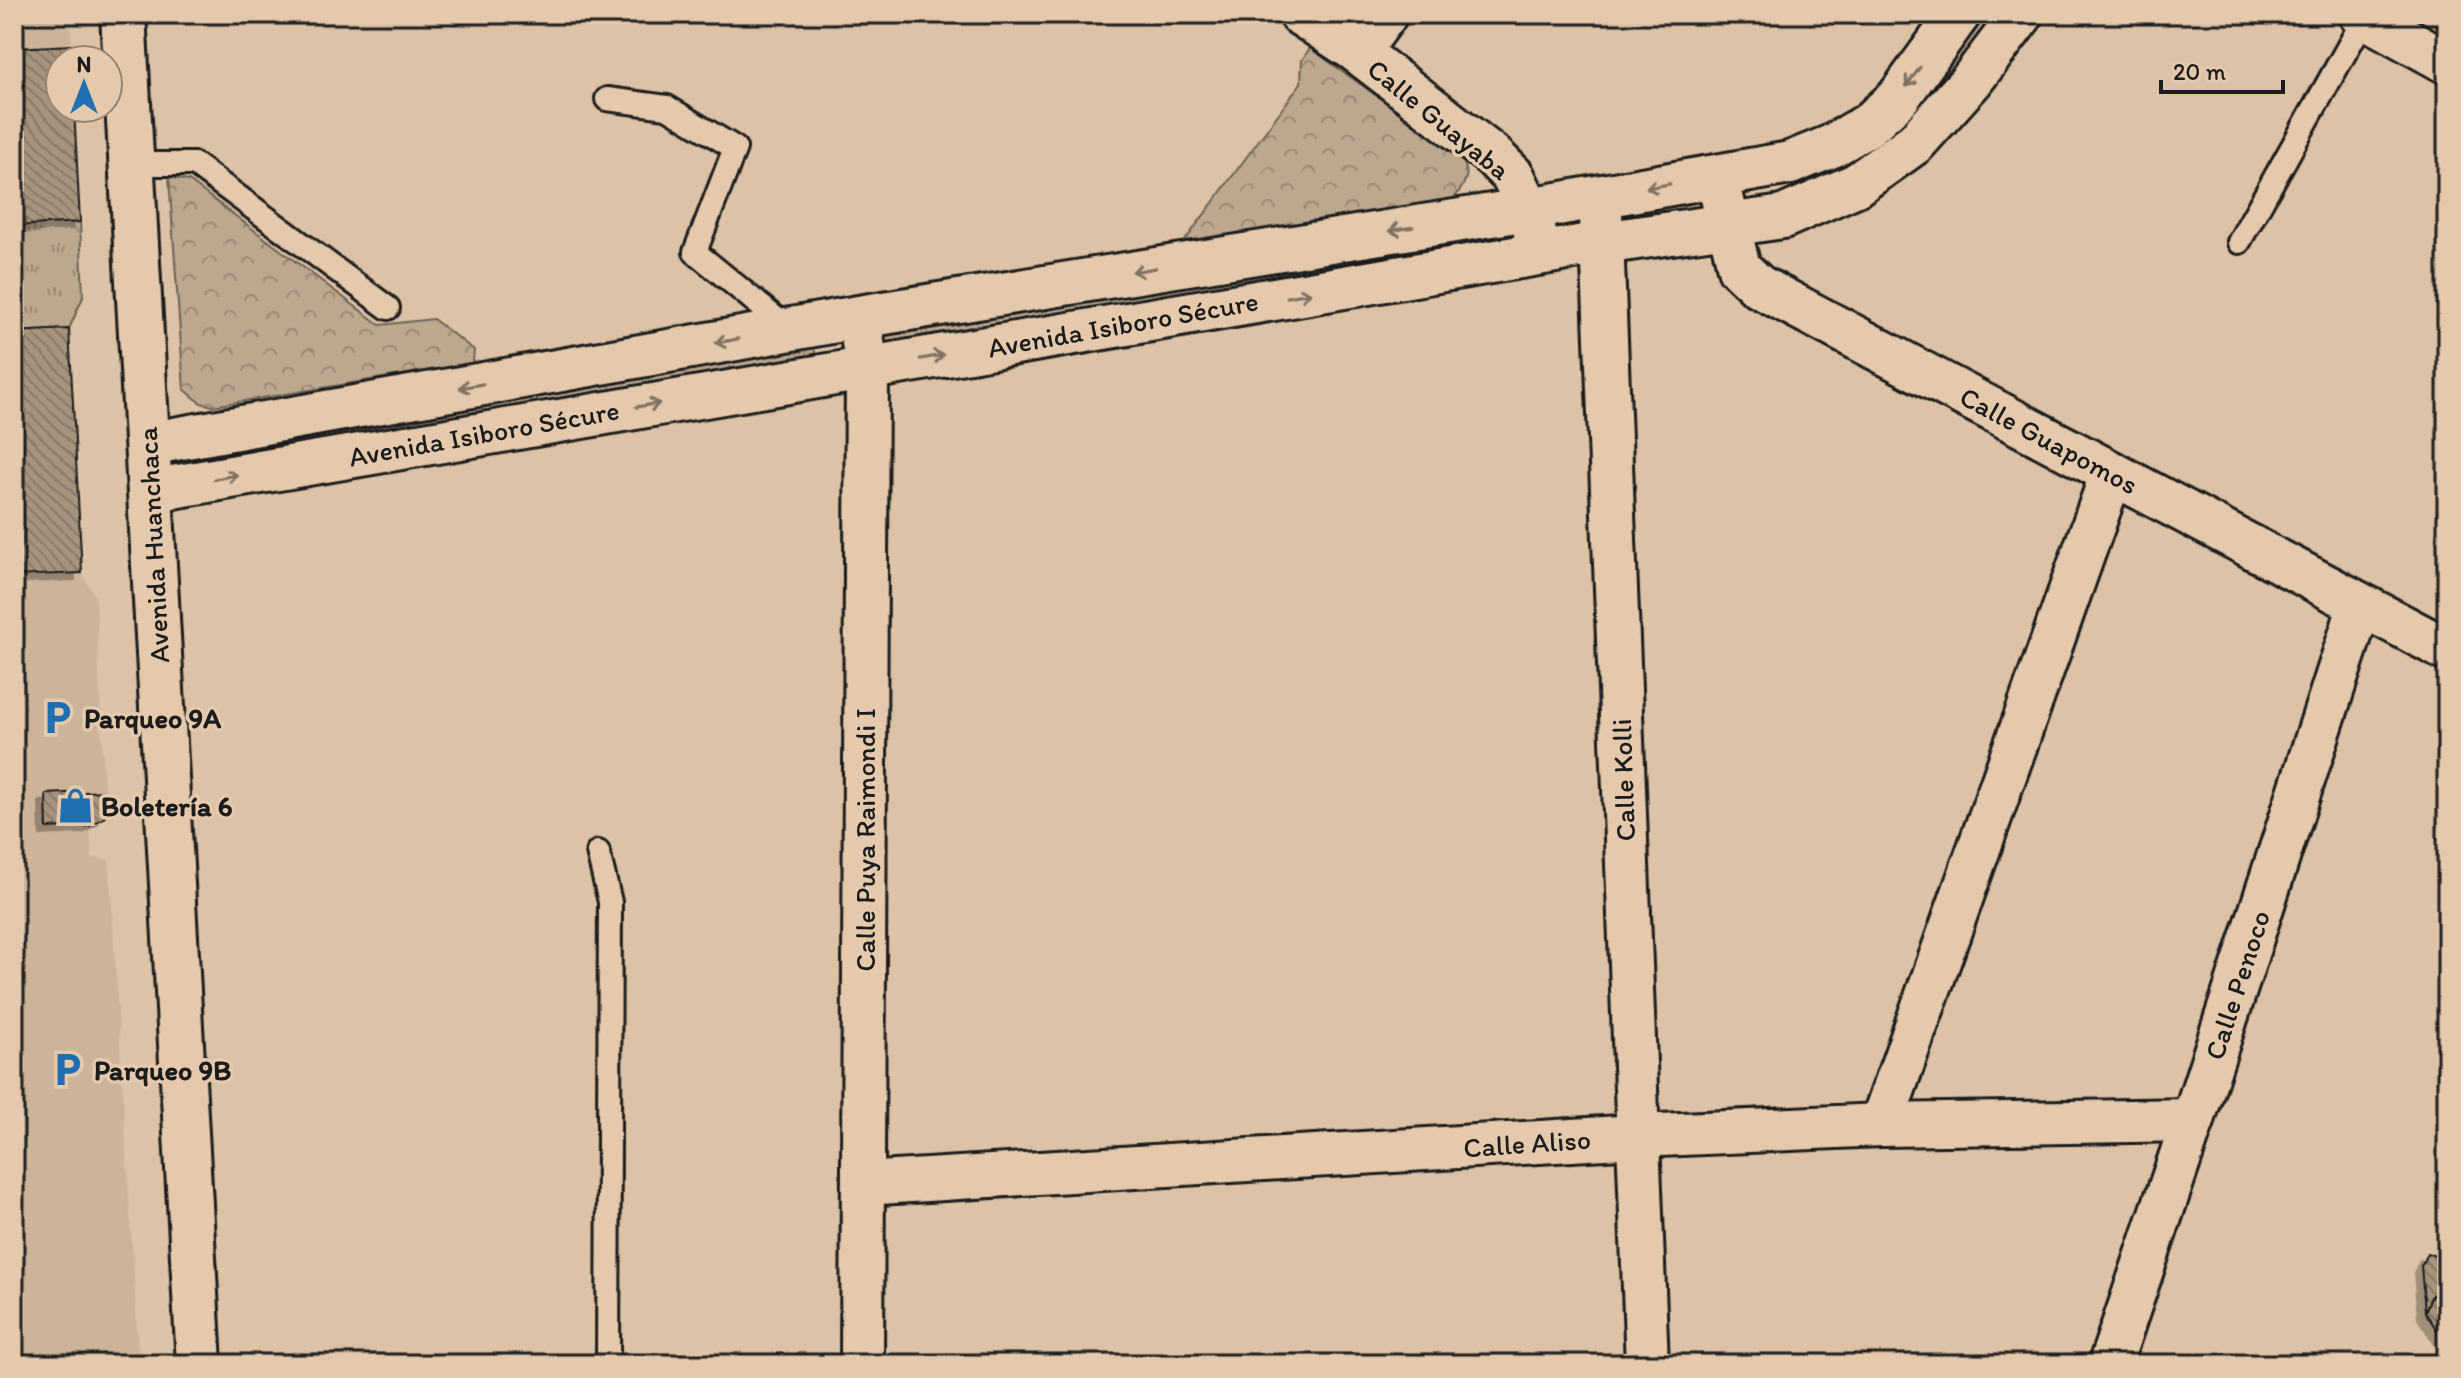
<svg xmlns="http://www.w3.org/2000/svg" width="2461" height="1378" font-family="Itim,sans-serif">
  <defs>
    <pattern id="grass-tufts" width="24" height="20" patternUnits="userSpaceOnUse" patternTransform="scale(2)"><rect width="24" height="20" fill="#bca78f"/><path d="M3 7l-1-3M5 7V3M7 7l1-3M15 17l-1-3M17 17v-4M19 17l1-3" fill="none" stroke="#988774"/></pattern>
    <pattern id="forest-crowns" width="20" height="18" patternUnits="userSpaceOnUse" patternTransform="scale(2)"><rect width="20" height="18" fill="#bca78f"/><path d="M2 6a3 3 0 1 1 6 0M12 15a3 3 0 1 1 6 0" fill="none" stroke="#988774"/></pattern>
    <pattern id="building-back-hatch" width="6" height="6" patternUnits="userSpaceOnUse" patternTransform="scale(2)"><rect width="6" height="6" fill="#a6947f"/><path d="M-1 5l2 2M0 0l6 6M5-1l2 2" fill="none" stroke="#867867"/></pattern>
    <filter id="shadow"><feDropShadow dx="-7" dy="7" stdDeviation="0" flood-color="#0004"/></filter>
  </defs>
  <rect width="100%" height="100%" fill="#dcc2a6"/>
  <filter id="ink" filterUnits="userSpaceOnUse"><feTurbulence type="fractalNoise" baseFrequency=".0125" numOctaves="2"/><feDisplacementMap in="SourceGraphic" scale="16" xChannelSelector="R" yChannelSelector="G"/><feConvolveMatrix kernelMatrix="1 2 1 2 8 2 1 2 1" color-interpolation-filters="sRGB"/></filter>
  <g filter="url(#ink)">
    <path fill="#ccb49a" d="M14,14H70L72,60H60V108H74L83,297L69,329L82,573L96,599L105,817L90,826L92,858L109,860L139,1364H14Z"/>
    <g fill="url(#grass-tufts)" stroke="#6c6256" stroke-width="2">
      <path d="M1985,14H1999L1900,138L1834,175V162L1891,130L1931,91Z"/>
      <path d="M80,222L83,297L69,329L14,332V226Z"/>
      <path d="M1414,243L1416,258L884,348L882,333Z"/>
      <path d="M814,344L816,360L211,465L208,449Z"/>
    </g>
    <g fill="url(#forest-crowns)" stroke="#6c6256" stroke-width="2">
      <path d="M1310,48L1455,152C1473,170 1468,180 1454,199L1184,242L1301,83L1302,60Z"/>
      <path d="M169,177L189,181L380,325L433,319L474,350L473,363L213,406L201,403L184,389Z"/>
    </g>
    <g fill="url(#building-back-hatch)" stroke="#1c1c1c" stroke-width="2" filter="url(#shadow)">
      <path d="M71,45L72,60H60V108H74L80,222L14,226V48Z"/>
      <path d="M69,329L82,573L14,576V332Z"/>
      <path d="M104,791L105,817L90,826L47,828L46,794Z"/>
      <path d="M2427,1253L2447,1260V1301L2432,1295L2425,1312L2421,1266Z"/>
      <path d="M2432,1295L2447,1301V1345L2425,1312Z"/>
    </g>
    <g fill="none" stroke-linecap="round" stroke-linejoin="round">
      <defs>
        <g id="service">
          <path d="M607,99L667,107L735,148L695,252L790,330"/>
          <path d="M131,164H194L388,308"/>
          <path d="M2239,242L2365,17"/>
          <path d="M598,852L610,902L608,1364"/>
        </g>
        <g id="minor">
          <path d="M1300,14L1358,52L1493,156L1513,176L1529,209L1535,233"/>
          <path d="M2360,14L2447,62"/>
          <path d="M1358,52L1386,14"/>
          <path d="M1722,197L1739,268L1758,286L2447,650"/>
          <path d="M1601,214L1647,1364"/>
          <path d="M147,444L859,317L1529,209L1790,163L1832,146L1868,125L1898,98L1959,14"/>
          <path d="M149,491L1602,243L1783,217L1856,185L1915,143L1971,81L2022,14"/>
          <path d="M1881,1125L2112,473"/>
          <path d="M863,1184L1637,1136L1881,1125L2193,1120"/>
          <path d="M862,1364L867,368L863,342"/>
          <path d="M2110,1364L2193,1120L2360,605"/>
        </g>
        <path id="tertiary" d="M123,14L199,1364"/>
      </defs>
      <use href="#service" stroke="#1c1c1c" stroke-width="28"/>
      <use href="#minor" stroke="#1c1c1c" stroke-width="48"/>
      <use href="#tertiary" stroke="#1c1c1c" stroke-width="50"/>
      <use href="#service" stroke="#e4c9ac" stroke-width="22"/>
      <use href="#minor" stroke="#e4c9ac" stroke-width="42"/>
      <use href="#tertiary" stroke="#e4c9ac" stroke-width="44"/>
    </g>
    <defs><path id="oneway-shaft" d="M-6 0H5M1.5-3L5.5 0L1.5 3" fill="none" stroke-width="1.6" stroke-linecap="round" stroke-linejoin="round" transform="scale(2)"/></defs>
    <g stroke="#807264">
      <use href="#oneway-shaft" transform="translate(1913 77) rotate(126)"/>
      <use href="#oneway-shaft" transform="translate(1658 186) rotate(170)"/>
      <use href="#oneway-shaft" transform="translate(1401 229) rotate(171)"/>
      <use href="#oneway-shaft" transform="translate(1144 270) rotate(170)"/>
      <use href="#oneway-shaft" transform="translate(1299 295) rotate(-10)"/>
      <use href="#oneway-shaft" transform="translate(727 341) rotate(170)"/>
      <use href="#oneway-shaft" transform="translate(932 357) rotate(-10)"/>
      <use href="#oneway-shaft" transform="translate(471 386) rotate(170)"/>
      <use href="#oneway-shaft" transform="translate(648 405) rotate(-10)"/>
      <use href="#oneway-shaft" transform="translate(226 477) rotate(-10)"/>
    </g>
  </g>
  <defs>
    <symbol id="parking-bare" viewBox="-9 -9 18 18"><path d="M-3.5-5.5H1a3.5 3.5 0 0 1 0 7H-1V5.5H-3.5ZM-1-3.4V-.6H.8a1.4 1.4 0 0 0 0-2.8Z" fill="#1f6fb2" stroke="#e4c9ac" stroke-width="2.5" paint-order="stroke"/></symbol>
    <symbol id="shop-bare" viewBox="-9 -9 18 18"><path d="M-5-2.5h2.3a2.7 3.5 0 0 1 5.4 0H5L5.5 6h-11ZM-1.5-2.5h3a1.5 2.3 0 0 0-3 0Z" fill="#1f6fb2" stroke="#e4c9ac" stroke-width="2.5" paint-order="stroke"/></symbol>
  </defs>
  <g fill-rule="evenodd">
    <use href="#parking-bare" x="32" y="692" width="51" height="51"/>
    <use href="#shop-bare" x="50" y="780" width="51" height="51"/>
    <use href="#parking-bare" x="42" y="1044" width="51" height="51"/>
  </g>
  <g text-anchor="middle" stroke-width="7" stroke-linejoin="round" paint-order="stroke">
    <g font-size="28" fill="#1c1c1c" stroke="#e4c9ac">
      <text transform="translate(1439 119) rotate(39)" y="10">Calle Guayaba</text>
      <text transform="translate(1123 324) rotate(-10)" y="10">Avenida Isiboro Sécure</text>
      <text transform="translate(484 433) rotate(-10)" y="10">Avenida Isiboro Sécure</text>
      <text transform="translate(2049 440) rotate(28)" y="10">Calle Guapomos</text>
      <text transform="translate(153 545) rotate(-93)" y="10">Avenida Huanchaca</text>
      <text transform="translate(1623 780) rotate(-92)" y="10">Calle Kolli</text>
      <text transform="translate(865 840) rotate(-90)" y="10">Calle Puya Raimondi I</text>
      <text transform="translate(2237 985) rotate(-72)" y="10">Calle Penoco</text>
      <text transform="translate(1527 1143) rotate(-4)" y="10">Calle Aliso</text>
    </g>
    <g font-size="28" font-weight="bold" fill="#1c1c1c" stroke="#e4c9ac" text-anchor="start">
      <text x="84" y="728">Parqueo 9A</text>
      <text x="101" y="816">Boletería 6</text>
      <text x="94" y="1080">Parqueo 9B</text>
    </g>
  </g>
  <rect width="2461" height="1378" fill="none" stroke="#e4c9ac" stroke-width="48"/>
  <rect x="24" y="24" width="2413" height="1330" fill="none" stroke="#1c1c1c" stroke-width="3" filter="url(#ink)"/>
  <g transform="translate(84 84)"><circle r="38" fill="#e4c9ac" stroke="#948472" stroke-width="2"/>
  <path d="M0-6L14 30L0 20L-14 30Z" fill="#1f6fb2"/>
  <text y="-12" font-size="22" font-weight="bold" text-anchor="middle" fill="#1c1c1c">N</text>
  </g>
  <path d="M2161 80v12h122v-12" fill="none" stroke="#1c1c1c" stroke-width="4"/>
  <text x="2173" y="80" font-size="24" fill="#1c1c1c" stroke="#e4c9ac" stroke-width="6" paint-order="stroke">20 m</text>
</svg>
